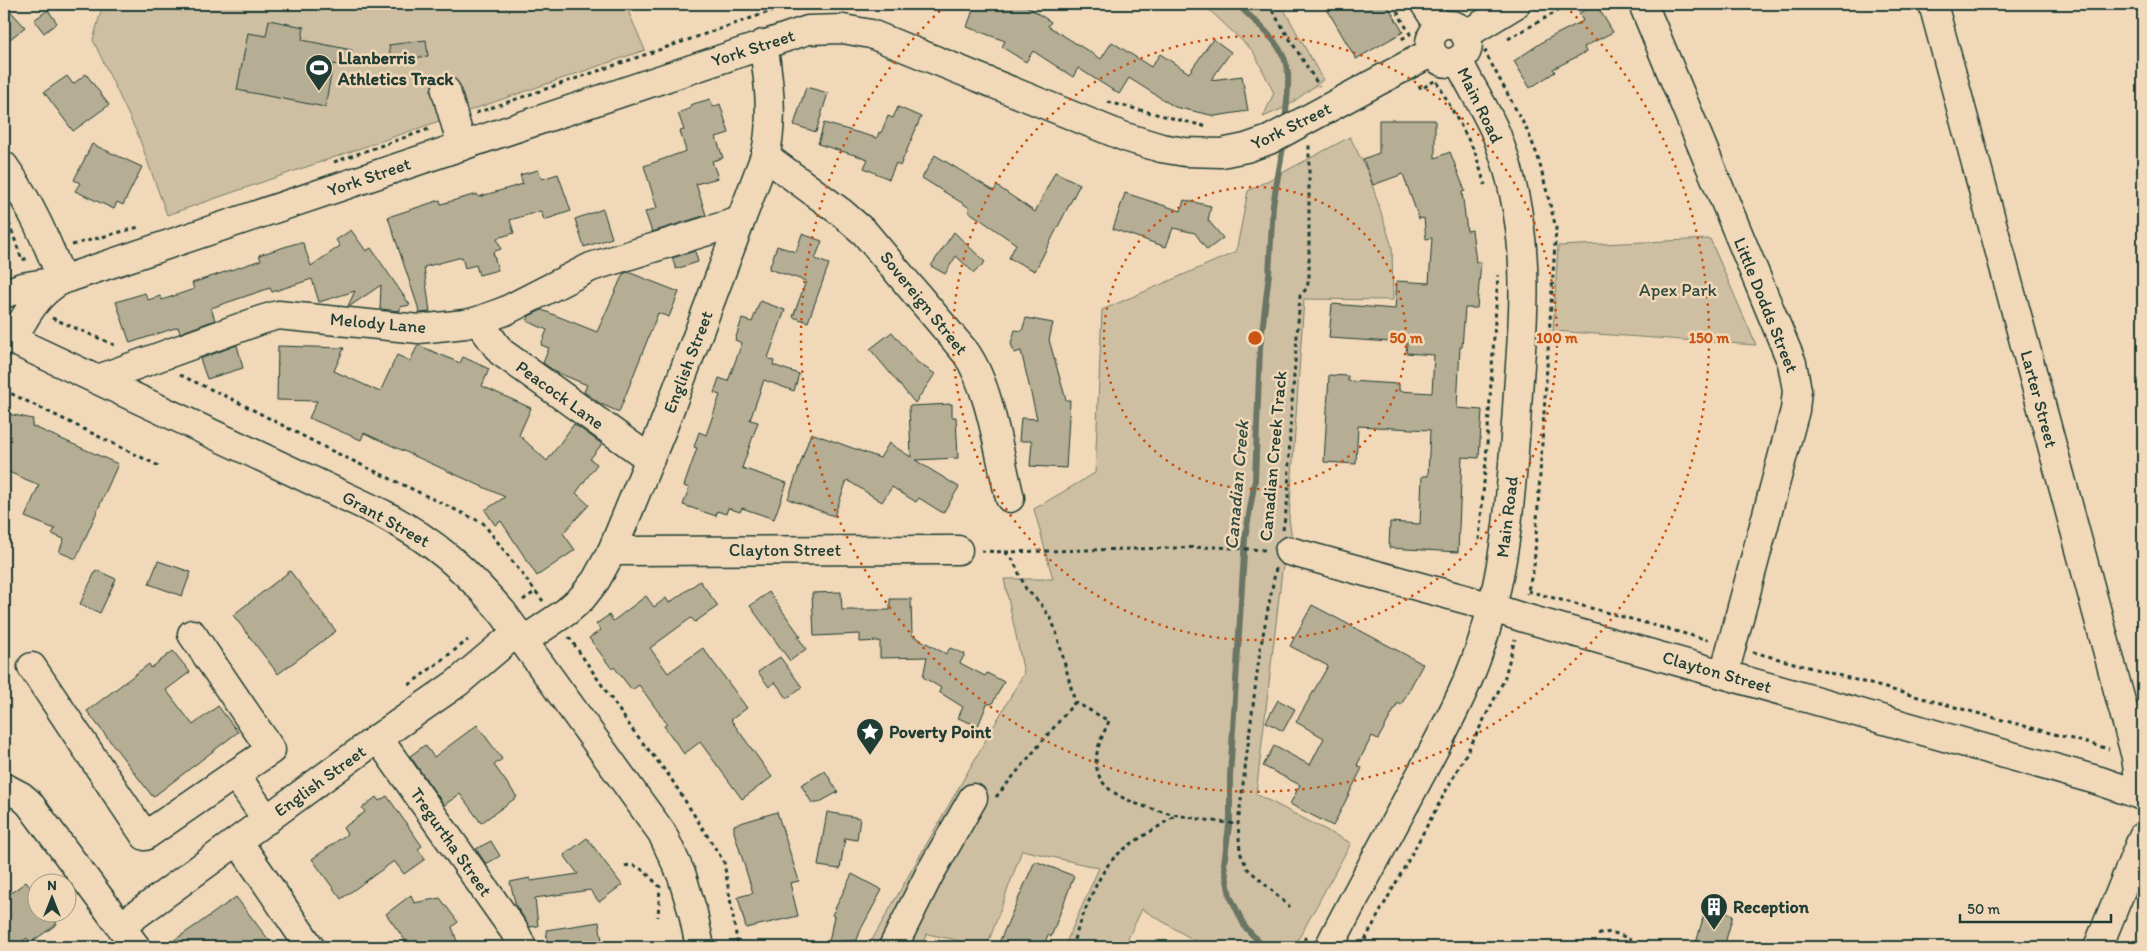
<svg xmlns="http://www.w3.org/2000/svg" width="2147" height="951" font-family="Itim,sans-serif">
  <rect width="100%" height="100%" fill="#f0d8b8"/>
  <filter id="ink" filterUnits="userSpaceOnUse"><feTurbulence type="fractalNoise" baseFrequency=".02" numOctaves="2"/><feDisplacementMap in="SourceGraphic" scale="10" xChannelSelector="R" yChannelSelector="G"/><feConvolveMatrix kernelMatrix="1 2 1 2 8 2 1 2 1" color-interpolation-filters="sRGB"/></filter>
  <g filter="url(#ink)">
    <g fill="#cebfa2" stroke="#767e6b">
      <path d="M103,4H625L645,50L167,215L138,135L93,40Z"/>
      <path d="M1203,4H1281L1323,80L1286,107L1263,117L1274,93L1253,51Z"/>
      <path d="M1350,137L1369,175L1392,247L1393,300L1304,299L1289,519L1292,538L1282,571L1256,794L1351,843L1294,947H1205L1142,909L1124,947H1064L1099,868L1022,850L987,946L927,934L920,947H868L1024,673L1004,579H1053L1034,509L1095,473L1102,310L1236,252L1248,191Z"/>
      <path d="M1710,239L1756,345L1553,331L1558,246Z"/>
    </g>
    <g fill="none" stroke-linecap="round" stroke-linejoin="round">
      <g stroke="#6b7563" stroke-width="6">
        <path d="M1237,4C1256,23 1286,44 1288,74C1289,90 1286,107 1285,124"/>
        <path d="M1264,947L1245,927L1230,896L1224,864L1230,818V777L1245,538L1255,480L1260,348L1269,274L1273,205L1284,141"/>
      </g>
    </g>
    <g fill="#b5ad94" stroke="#1f3d34">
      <path d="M4,4L25,27L4,44Z"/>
      <path d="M975,4H1023L1051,22L1048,26L1101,59L1112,42L1151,67L1160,54L1189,73L1213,39L1231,52L1211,80L1242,76L1248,111L1215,116L1175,107L1129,78L1119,94L1078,68L1073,77L1033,51L1026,62L1002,47L1005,41L967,27Z"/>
      <path d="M1324,4H1387L1403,32L1356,59Z"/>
      <path d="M1596,4L1613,32L1584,47L1586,52L1553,69L1555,72L1530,88L1514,61L1547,39L1583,21L1579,13Z"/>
      <path d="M48,10L57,23L44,33L34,20Z"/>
      <path d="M269,20L304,27L302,40L352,50L349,67L333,64L325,107L237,90L248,33L266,36Z"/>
      <path d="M426,40L428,56L391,61L389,45Z"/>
      <path d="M86,74L109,105L73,131L44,92L67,76L73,84Z"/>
      <path d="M806,87L828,93L816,132L794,125Z"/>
      <path d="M710,99L713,107L720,104L729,133L716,137L723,158L712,161L718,178L696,184L706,215L652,232L645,212L657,208L644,166L686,151L680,131L684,130L678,113L691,108L690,105Z"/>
      <path d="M898,107L921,117L900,166L896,163L889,179L864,168L868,159L818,144L824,123L877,138L879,132L881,133L888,116L893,118Z"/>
      <path d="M1379,120H1435V158L1450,152L1465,191L1462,192L1467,231L1472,230L1476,262H1481L1477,308H1465L1462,347H1460L1457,408L1482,410L1479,458L1462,457L1458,552L1389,548L1390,522L1420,524L1422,476H1428L1430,430L1358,426L1356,464L1324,462L1329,375L1348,376V381L1399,384V391L1432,393L1434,355L1406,353L1407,343L1329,338L1332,304L1395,309L1397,281L1429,283L1432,238L1426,239L1424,218L1419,219L1403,174L1373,185L1363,159L1379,153Z"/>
      <path d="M92,144L142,167L123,205L117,202L114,209L75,191L80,183L74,180Z"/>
      <path d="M935,155L994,191L997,186L1035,212L1055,172L1080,184L1035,271L1009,258L1016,244L968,211L970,208L922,178Z"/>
      <path d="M538,170L542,179L558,174L571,211L544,220L541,211L510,220L514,233L497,238L501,249L493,252L498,270L479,275L476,265L465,268L462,257L424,267L430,312L420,313L388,217L440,200L441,204L477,194L478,197L523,184L520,175Z"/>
      <path d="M1125,193L1181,211L1184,200L1211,206L1208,220L1223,238L1207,250L1195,233L1173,228L1166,247L1113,229Z"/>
      <path d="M603,209L612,238L584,247L575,219Z"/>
      <path d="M351,230L366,251L371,248L410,305L400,307V311L380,309L381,285L350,306H348L355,291L319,302L312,279L272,292L270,288L211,308L215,320L180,333L178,327L130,343L116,302L145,293L148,300L160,296L162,300L194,289L192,283L261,260L259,255L297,243H303L311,266L340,246L336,240Z"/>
      <path d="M954,232L985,262L974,273L956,256L945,274L931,266Z"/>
      <path d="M802,234L822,241L815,259L829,264L808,322L793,317L806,281L769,269L777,246L796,252Z"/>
      <path d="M695,251L698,262L676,269L672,258Z"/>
      <path d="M628,272L679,292L669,317L658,313L619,412L601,404L584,392L587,385L556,372L543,363L549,348L541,345L547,330L527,321L529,316L542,310L597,332L623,274Z"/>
      <path d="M760,301L785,310L768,358L774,361L773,365L799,374L794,391L764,380L750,420L758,422L742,468L787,483L774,519L742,508L740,512L728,508L726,514L717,511L716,516L683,505L689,488L684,486L697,448L694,447L699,432L706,435L720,395L714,393L719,378L728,381L742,343L735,340L742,319L752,322Z"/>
      <path d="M1026,318L1053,323L1049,340L1066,400H1070L1066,468L1030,466L1032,441H1019L1021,418L1037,419L1021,351L1014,353L1011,343L1015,330L1022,331Z"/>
      <path d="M892,332L917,362L935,374L915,403L870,349Z"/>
      <path d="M237,345L243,368L207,379L200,359Z"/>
      <path d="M418,345L460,363L463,357L489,369L482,386L531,408L519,435L547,461L574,424L602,444L590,459L597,464L576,493L589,505L563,533L575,550L537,576L501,521L495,525L485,510L505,497L364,433L361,440L309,418L317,401L277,400L278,346L344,348L334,371L380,392L397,355L410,361Z"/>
      <path d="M952,404V417H956L958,458L915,460L959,487L943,513L919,498L916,502L892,487L882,502L847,480L834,516L788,499L811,433L880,458L889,443L911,457L909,406Z"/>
      <path d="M4,413L33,419L32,426L118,464L76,559L59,552L64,539L52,534L55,529L25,517L39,485L4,470Z"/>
      <path d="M158,561L191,572L182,596L149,584Z"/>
      <path d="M96,570L116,579L100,613L80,604Z"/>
      <path d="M290,571L336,631L278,674L233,615Z"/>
      <path d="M700,581L718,606L695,622L691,618L650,648L668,673L703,648L747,708L731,720L772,777L742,799L700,742L684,754L664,726L667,724L639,685L632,690L614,667L612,669L589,638L601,630L596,624L609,615L613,621L646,596L654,607L666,598L669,603Z"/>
      <path d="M769,592L801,637H798L806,649L790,661L750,606Z"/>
      <path d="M841,592L842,610H890V599H911L912,635L946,654L950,648L965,654L960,663L985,676L987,673L1004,682L992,704H987L978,726L958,718L963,707L939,692L941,688L923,677L927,657L880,658V641L860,642V634L814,636L812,593Z"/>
      <path d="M1312,605L1423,664L1401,705L1398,703L1378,739L1372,736L1357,765L1362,768L1333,826L1290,804L1300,785L1263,766L1274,746L1310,765L1324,738L1296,722L1328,666L1290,646Z"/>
      <path d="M173,651L190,672L166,690L193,725L218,706L238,732L153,797L87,711L149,664L151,668Z"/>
      <path d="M780,657L802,687L787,698L775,682L769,687L758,672Z"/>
      <path d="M1278,700L1295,709L1283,731L1266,722Z"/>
      <path d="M477,725L502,759L494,765L517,797L481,823L460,794L444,805L410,756L425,745L434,757Z"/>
      <path d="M825,771L838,792L818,803H812L801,785Z"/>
      <path d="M387,796L422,846L418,849L425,859L404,874L394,861L341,899L312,859L347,834L343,828L365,812L362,808L376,797L379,801Z"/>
      <path d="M777,812L799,881L790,883L798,916L746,928L738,897L753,893L734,832V825Z"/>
      <path d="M827,812L860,818L857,840L845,838L840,869L818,866Z"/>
      <path d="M587,838L622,885L599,902L590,890L535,898L538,926L530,927L516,906L510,882L530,878L531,881L578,874L564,855Z"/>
      <path d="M491,841L500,856L486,864L476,849Z"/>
      <path d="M1035,861L1074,876L1051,937L1048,935L1043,947H997Z"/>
      <path d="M852,874L882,890L861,929L857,940L829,942L834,916L832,915Z"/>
      <path d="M26,882L38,897V914H49L57,924L30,943L27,938L15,947H4V898Z"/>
      <path d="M411,895L414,903L440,898L458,922L452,927L459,947H410L386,914Z"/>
      <path d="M236,897L274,947H164L198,924Z"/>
      <path d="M1706,907L1733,915L1724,947H1695Z"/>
      <path d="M599,922L603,947H548L546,930Z"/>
    </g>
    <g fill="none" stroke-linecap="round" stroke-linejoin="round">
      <defs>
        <g id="minor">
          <path d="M1643,4L1792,363L1797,390L1795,410L1724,674"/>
          <path d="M1933,4L2136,757L2141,796"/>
          <path d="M1465,35L1516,4"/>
          <path d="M446,91L462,146"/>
          <path d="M765,156L842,213L865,233L966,353C991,389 999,456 1010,498"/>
          <path d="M4,166C29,201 46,239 62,280"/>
          <path d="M4,294L22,287L62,280L808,30L843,29L871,34L1125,137L1161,148L1185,152L1221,153L1246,148L1269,140L1432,52"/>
          <path d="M478,321L501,352L650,459"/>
          <path d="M13,340C24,317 38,292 62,280"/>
          <path d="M98,379L261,320L278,315L419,329L465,324L478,321L505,311L591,267L740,221"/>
          <path d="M612,551L958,550"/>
          <path d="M1289,551L1468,600L1521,617L2100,781L2143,796"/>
          <path d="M192,634L271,750L235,774"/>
          <path d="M523,641L566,612L582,598L596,580L612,551L663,427L765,156C774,122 769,78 763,44"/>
          <path d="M32,667L145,836L235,774L267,820"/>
          <path d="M378,738L515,932L522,947"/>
          <path d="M4,787L21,796L29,803L136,947"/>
          <path d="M238,841L310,947"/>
          <path d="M121,926L378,738L457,683L517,632"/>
          <path d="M893,947L929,875L973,798"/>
          <path d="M2098,947L2143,836"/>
        </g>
        <g id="major">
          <path d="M1425,4L1440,27"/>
          <circle cx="1449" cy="44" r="19"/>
          <path d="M4,336L383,514C435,542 464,568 503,613L662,833L682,876L693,913L700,947"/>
          <path d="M1329,947C1356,894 1385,842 1413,789C1433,751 1454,714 1470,675C1507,585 1512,488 1518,392C1523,326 1529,260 1514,194C1510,175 1504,155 1497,136C1486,109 1470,86 1458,60"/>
        </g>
      </defs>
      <use href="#minor" stroke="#1f3d34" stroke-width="31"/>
      <use href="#major" stroke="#1f3d34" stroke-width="31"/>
      <g stroke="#1f3d34" stroke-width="3" stroke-dasharray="4 4" stroke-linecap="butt">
        <path d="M1268,4L1319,86"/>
        <path d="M1393,4L1410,34L1400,40"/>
        <path d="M1456,4L1458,8L1465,4"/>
        <path d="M1508,39L1570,4"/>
        <path d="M1487,51L1485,52L1528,132L1538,157L1556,228L1534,567L1527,594"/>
        <path d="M1419,85L1421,89L1436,80L1475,152L1485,185"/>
        <path d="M1108,102L1208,127"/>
        <path d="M476,113L792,4"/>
        <path d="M334,162L432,128"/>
        <path d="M9,223L22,260L28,258"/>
        <path d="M72,245L139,227"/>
        <path d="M52,318L117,346"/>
        <path d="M180,375L236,401L326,448L483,523L543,601"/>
        <path d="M4,390L161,467"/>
        <path d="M1283,530L1288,498L1290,429L1300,296L1307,288L1309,278V145"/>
        <path d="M1479,540L1486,460L1498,275"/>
        <path d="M981,551L1005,552L1013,560L1026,589L1040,603L1051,619L1056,631L1075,702L1109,721C1102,737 1092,755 1098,773C1109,810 1204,820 1238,824"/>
        <path d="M1005,552L1215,547L1266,550"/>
        <path d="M1276,568L1260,650L1238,824L1240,852L1247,868L1290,907"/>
        <path d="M1528,591L1708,640"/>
        <path d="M523,600L536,591"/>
        <path d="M569,637L632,729L670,777L724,862L738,947"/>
        <path d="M1753,652L2109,749"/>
        <path d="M409,685L468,640"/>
        <path d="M996,797L1075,702"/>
        <path d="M625,866C639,861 650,878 660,887L658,917"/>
        <path d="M1598,935C1614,927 1629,940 1643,947"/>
        <path d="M1071,947C1081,922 1095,879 1112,860C1130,841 1155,831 1175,815"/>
        <path d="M1300,947L1306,937"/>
        <path d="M1361,947L1472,743L1504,680L1515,639"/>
      </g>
      <use href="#minor" stroke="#f0d8b8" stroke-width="28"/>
      <use href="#major" stroke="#f0d8b8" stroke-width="28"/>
    </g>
  </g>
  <g fill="none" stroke="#ca5512" stroke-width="2.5" stroke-dasharray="2.5 5">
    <circle cx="1255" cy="338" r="151"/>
    <circle cx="1255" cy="338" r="302"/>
    <path d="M1565 6A454 454 0 1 1 945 6"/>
  </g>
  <defs>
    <symbol id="stadium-pin" viewBox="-11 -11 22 30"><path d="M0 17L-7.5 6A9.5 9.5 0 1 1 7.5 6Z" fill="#1f3d34" stroke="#f0d8b8"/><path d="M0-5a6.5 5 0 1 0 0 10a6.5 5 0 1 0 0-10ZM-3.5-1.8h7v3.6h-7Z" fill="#fff"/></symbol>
    <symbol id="sight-pin" viewBox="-11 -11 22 30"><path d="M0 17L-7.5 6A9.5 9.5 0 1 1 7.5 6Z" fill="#1f3d34" stroke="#f0d8b8"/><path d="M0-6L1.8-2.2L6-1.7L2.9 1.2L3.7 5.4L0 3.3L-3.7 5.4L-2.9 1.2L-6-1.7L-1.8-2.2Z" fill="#fff"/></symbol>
    <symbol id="building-pin" viewBox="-11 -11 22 30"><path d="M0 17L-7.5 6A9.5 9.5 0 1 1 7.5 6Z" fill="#1f3d34" stroke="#f0d8b8"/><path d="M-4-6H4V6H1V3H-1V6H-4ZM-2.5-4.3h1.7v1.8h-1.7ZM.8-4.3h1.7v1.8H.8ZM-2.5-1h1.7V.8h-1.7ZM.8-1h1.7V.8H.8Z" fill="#fff"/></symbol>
  </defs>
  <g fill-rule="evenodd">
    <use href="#stadium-pin" x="303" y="52" width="32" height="43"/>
    <use href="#sight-pin" x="854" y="716" width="32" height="43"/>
    <use href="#building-pin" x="1698" y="891" width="32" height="43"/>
  </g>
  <g text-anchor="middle" stroke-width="5" stroke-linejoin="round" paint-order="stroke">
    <g font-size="18" fill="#1f3d34" stroke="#f0d8b8">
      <text transform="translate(753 48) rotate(-18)" y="6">York Street</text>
      <text transform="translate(1480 105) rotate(64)" y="6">Main Road</text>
      <text transform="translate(1291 126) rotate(-26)" y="6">York Street</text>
      <text transform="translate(369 177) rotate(-19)" y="6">York Street</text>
      <text transform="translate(924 303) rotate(51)" y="6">Sovereign Street</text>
      <text transform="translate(1766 305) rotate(68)" y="6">Little Dodds Street</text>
      <text transform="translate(378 323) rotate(5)" y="6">Melody Lane</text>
      <text transform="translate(688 362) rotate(-69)" y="6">English Street</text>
      <text transform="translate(560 395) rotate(36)" y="6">Peacock Lane</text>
      <text transform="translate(2039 399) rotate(75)" y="6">Larter Street</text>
      <text transform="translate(1273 456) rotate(-85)" y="6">Canadian Creek Track</text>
      <text transform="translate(1507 517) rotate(-83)" y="6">Main Road</text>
      <text transform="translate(386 519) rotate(29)" y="6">Grant Street</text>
      <text x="785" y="556">Clayton Street</text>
      <text transform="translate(1717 672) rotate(16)" y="6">Clayton Street</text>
      <text transform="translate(320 781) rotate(-36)" y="6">English Street</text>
      <text transform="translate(451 842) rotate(55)" y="6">Tregurtha Street</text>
    </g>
    <g font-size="18" font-weight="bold" fill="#1f3d34" stroke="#f0d8b8" text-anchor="start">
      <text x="338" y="64">Llanberris<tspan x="338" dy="21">Athletics Track</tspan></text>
      <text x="889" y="738">Poverty Point</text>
      <text x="1733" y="913">Reception</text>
    </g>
    <g font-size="18" fill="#304a3f" stroke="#f0d8b8">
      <text x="1678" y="296">Apex Park</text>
    </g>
    <g font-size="19" font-style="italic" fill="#324b40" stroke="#f0d8b8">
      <text transform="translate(1236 485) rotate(-85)" y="7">Canadian Creek</text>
    </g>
  </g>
  <circle cx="1255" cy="338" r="8" fill="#ca5512" stroke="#f0d8b8" stroke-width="2.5"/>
  <g font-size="15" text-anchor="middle" font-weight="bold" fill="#ca5512" stroke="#f0d8b8" stroke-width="5" stroke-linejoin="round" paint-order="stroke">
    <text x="1406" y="343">50 m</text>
    <text x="1557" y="343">100 m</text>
    <text x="1709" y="343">150 m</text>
  </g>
  <rect width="2147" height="951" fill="none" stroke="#f0d8b8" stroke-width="20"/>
  <rect x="10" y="10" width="2127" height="931" fill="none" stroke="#1f3d34" stroke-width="2" filter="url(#ink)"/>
  <g transform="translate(52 898)"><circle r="24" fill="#f0d8b8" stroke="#9c9a83"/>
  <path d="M0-4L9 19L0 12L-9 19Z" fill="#1f3d34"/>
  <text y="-8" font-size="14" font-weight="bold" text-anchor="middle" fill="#1f3d34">N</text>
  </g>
  <path d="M1960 914v8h151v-8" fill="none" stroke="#1f3d34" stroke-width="2.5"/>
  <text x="1967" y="914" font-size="15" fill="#1f3d34" stroke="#f0d8b8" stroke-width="4" paint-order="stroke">50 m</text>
</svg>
